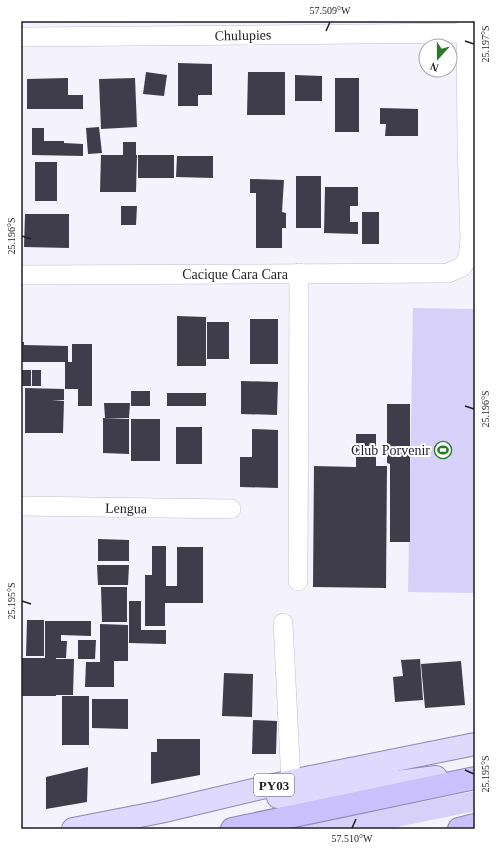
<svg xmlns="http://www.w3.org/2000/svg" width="496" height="850" font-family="'Times New Roman',serif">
  <rect width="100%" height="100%" fill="#f3f2fd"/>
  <g fill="#d7d1f9">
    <path d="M413,308L475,309V593L408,592Z"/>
    <path d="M475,791V811L388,829H287Z"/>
  </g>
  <g fill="#3f3c4c">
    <path d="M178,63L212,64V95H198V106H178Z"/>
    <path d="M146,72L167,75L164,96L143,94Z"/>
    <path d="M248,72H285V115H247Z"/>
    <path d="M295,75L322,76V101H295Z"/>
    <path d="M68,78V95H83V109H27V79Z"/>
    <path d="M135,78L137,127L101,129L99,79Z"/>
    <rect x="335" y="78" width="24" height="54"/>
    <path d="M380,108L418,109V136H385L386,124H380Z"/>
    <path d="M99,127L102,153L88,154L86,128Z"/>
    <path d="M32,128H44V141H64V143L83,144V156L32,155Z"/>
    <rect x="123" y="142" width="13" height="13"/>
    <path d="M101,155H137L136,192H100Z"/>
    <rect x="138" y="155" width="36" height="23"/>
    <path d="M177,156H213V178L176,177Z"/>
    <rect x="35" y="162" width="22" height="39"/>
    <rect x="296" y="176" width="25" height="52"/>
    <path d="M250,179L284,180L282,212L286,213V228H282V248H256V193H250Z"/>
    <path d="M325,187H358V206H350V222H358V234L324,233Z"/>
    <path d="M121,206H137L136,225H121Z"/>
    <rect x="362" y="212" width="17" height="32"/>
    <path d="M25,214H69V248L24,247Z"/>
    <path d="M177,316L206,317V366H177Z"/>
    <rect x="250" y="319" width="28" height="45"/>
    <rect x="207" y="322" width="22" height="37"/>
    <path d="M21,342H24V345L68,346V362H72V344H92V406H78V389H65V362H21Z"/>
    <rect x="21" y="370" width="10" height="16"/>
    <rect x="32" y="370" width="9" height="16"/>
    <path d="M241,381L278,382L277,415L241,414Z"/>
    <path d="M25,388L64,389V400L52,401H64L63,433H25Z"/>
    <rect x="131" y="391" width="19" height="15"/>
    <rect x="167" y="393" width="39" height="13"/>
    <path d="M104,403H130L129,418H105Z"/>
    <path d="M387,404H410V542H390V464L387,463Z"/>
    <path d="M103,418L129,419V454L103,453Z"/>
    <rect x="131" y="419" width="29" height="42"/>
    <rect x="176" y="427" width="26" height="37"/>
    <path d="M252,429L278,430V488L240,487V457H252Z"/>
    <path d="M356,434H376V466H387L386,588L313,587L314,466L356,467Z"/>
    <path d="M98,539L129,540V561H98Z"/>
    <path d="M152,546H166V586H177V547H203V603H165V626H145V575H152Z"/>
    <path d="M97,565H129L128,585H98Z"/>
    <path d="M101,587H127V622H102Z"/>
    <path d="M129,601H141V630H166V644L129,643Z"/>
    <path d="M27,620H44V656H26Z"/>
    <path d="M45,621H91V636L61,635V641H67L66,658H56V696H21V658H45Z"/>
    <path d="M100,624L128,625V661H114V687H85L86,662H100Z"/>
    <path d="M78,640H96L95,659H78Z"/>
    <path d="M56,659H74L73,695H56Z"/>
    <path d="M420,659L423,700L395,702L393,677L403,676L401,660Z"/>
    <path d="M461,661L465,705L425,708L421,664Z"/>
    <path d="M224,673L253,674L252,717L222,716Z"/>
    <rect x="62" y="696" width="27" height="49"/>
    <path d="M92,699H128V729L92,728Z"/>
    <path d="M253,720L277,721L276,754H252Z"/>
    <path d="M157,739H200V775L151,784V752H157Z"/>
    <path d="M88,767L87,802L46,809V777Z"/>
  </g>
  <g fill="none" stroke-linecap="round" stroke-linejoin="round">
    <defs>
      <g id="minor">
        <path d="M21,37L466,33"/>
        <path d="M21,275L448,273L462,267L468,258L470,240L467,145L466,21"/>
        <path d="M21,506L231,509"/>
        <path d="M298,581L299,273"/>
        <path d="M283,623L291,781"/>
      </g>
      <g id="primary">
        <path d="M278,797L436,777"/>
        <path d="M73,829L160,812L291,781L475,744"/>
      </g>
      <g id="motorway">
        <path d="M232,829L475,778"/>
        <path d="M459,829L475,825"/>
      </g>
    </defs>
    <use href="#minor" stroke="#c1bed1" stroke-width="20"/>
    <use href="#primary" stroke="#8e87b0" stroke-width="24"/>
    <use href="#motorway" stroke="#8e87b0" stroke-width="24"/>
    <use href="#minor" stroke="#fff" stroke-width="19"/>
    <use href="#primary" stroke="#dfd9fd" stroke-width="22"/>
    <use href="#motorway" stroke="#cac0fb" stroke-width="22"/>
  </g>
  <path fill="none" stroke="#1f1e25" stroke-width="1.5" d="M326,31L330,22M465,41L474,44M22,236L31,239M465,406L474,409M22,601L31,604M465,770L474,774M352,828L356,819"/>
  <defs>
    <symbol id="stadium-ring" viewBox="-11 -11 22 22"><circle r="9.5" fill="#fff" stroke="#297a24" stroke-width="1.5"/><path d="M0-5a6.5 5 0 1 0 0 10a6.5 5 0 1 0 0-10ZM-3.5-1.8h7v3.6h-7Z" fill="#297a24"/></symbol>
  </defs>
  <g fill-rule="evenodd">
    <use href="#stadium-ring" x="433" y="440" width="20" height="20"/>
  </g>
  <g text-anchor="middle" stroke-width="4" stroke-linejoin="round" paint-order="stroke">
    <rect fill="#fff" stroke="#626266" stroke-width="1" x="254" y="774" width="40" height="22" rx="3"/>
    <g font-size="13" font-weight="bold" fill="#1f1e25">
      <text x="274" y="790">PY03</text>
    </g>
    <g font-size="14" fill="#1f1e25" stroke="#fff">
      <text transform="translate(243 35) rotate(-1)" y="5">Chulupies</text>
      <text x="235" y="279">Cacique Cara Cara</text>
      <text transform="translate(126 508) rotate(1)" y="5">Lengua</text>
    </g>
    <g font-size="14" fill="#1f1e25" stroke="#fff" text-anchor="end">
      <text x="430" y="455">Club Porvenir</text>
    </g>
  </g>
  <rect width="496" height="850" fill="none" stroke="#ffffff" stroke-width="44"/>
  <g transform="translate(438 58) rotate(201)"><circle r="19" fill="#ffffff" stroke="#a5a5a8"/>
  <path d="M0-3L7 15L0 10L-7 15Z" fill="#297a24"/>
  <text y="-6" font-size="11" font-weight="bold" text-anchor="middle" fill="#1f1e25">N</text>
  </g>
  <rect x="22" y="22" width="452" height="806" fill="none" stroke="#1f1e25" stroke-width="1.5"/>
  <g font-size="10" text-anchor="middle" fill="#1f1e25">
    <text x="330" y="14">57.509°W</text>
    <text transform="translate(485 44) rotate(-90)" y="4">25.197°S</text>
    <text transform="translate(11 236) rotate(-90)" y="4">25.196°S</text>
    <text transform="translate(485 409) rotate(-90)" y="4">25.196°S</text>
    <text transform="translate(11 601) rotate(-90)" y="4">25.195°S</text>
    <text transform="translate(485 774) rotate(-90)" y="4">25.195°S</text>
    <text x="352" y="842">57.510°W</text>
  </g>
</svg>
